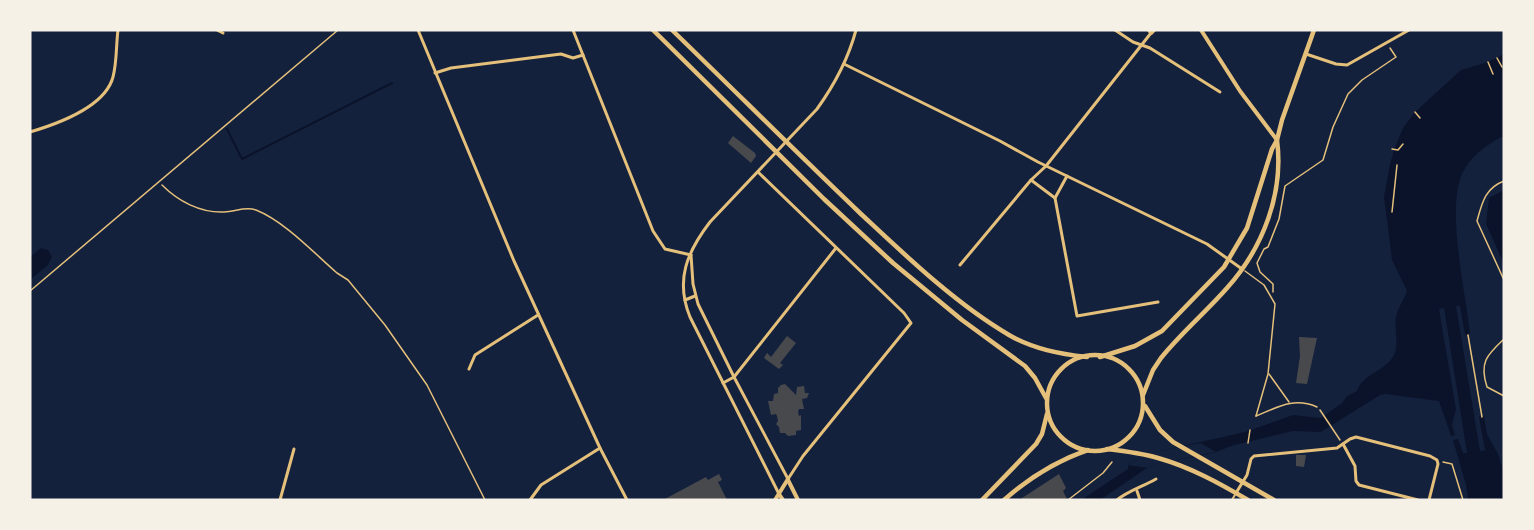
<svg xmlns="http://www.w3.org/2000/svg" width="1534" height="530" font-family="Jost,sans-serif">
  <rect width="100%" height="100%" fill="#14213d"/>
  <g fill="#0b132b">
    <path d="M1504,54V137H1501C1485,146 1470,157 1462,174C1446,211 1466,293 1470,334L1465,335L1460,306H1456L1479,445L1480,451L1485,450L1479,417L1484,416L1487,434L1498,454L1504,472V500H1468L1466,485L1453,440L1458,439L1463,453H1467L1444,308L1439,309L1456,409L1452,425L1455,435L1451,436L1439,401L1385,394L1380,395L1321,432L1293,431L1231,446L1214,453L1159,463L1147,468L1100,500H1081L1128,469V465L1138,458L1151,453L1245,432L1293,415L1321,418L1342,403L1347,396L1357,391C1362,374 1386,371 1394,355C1399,342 1394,330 1396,317C1398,307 1404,300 1407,291L1392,260L1384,197L1390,164L1395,147L1403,128L1415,112L1461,70L1488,62Z"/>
    <path d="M1504,190V264L1486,224L1489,198Z"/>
    <path d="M41,248L48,250L52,257L48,265L30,280V257Z"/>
  </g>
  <path fill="#14213d" d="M1200,443L1216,452L1159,463L1147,468L1128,465L1138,458L1154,452Z"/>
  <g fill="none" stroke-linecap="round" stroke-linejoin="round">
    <path stroke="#0b132b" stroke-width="2" d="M227,129L242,159L392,83"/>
  </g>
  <g fill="#48494c">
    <path d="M733,136L755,153L756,156L751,163L728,143Z"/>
    <path d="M787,336L796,343L780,363L783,365L779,369L764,358L767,353L771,357Z"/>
    <path d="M1299,337L1317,338L1307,384L1296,383L1300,356Z"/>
    <path d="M785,384L796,395L797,387L804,386L805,393H809L807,398L802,399L804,409H799L798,412L799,416L801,415V430L796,431V435L788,436L785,433H780L779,427L776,424L778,421L777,416L776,414L771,415L768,401H773L774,394L778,393V388L781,385Z"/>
    <path d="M1296,455H1306L1304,467L1296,466Z"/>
    <path d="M719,474L722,480L718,482L727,500H663L706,477L708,480Z"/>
    <path d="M1059,474L1066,488L1063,491L1067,499L1019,500Z"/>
  </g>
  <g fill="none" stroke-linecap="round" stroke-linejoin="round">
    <g stroke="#e5c07b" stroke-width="1.5">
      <path d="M1497,58L1502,67"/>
      <path d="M1488,62L1493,74"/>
      <path d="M1415,112L1420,118"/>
      <path d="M1392,149L1398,150L1403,144"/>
      <path d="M162,185C178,201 200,213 224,212C235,212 245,206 256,210C284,221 314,253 337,273L348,280L385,325L427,385L485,500"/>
      <path d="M1392,212L1397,165"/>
      <path d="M1273,292V284L1260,272L1257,263L1264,249L1268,247L1279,219L1285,186L1323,160L1333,127L1348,94L1362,80L1396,57L1390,48"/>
      <path d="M1468,335L1482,417"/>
      <path d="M1320,410L1340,440"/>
      <path d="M1248,443L1250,430"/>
      <path d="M1443,462L1452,464L1463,500"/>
      <path d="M1068,500L1103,473L1112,462"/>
    </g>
    <g stroke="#e5c07b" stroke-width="1.5">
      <path d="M1504,181C1485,188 1482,203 1477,221L1504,280"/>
      <path d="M1245,271L1264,285L1275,304L1268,374L1256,416"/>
      <path d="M30,291L338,30"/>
      <path d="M1504,339C1487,355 1479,362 1487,387L1504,396"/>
      <path d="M1269,374L1289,402"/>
      <path d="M1256,416C1278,407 1294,397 1317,407"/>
    </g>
    <path stroke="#e5c07b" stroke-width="2" d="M1232,500L1236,493"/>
    <g stroke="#e5c07b" stroke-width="3">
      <path d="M217,30L223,33"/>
      <path d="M418,30L514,261L600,448L627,500"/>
      <path d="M573,30L653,231L665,249L691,255"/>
      <path d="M1115,30L1133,42L1150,48L1220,92"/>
      <path d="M1306,54L1336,64L1347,65L1409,30"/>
      <path d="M844,64L1000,141L1038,162L1207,244L1242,269"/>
      <path d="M435,73L451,68L561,54L573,58L583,55"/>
      <path d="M30,132C57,124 105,107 113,77C117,62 116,45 118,30"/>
      <path d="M1067,176L1055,198L1077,316L1158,302"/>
      <path d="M1031,180L1055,198"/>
      <path d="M691,255L693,284L698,304L734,377L788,479L803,456L911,323L904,313L758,172"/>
      <path d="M960,265L1031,180L1046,166L1151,33"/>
      <path d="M685,300L695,296"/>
      <path d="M469,369L475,355L538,315"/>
      <path d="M723,383L734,377L836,248"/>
      <path d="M1343,444L1355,466L1356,481L1359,485L1418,500"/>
      <path d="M1137,491L1140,500"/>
      <path d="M1236,493L1247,475L1251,459L1254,456L1337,448L1350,439L1356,437L1430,456L1437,460L1438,464L1429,500"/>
      <path d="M779,494L690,317C675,280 687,252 710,222L817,109C835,84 848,60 856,30"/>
      <path d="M280,500L294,449"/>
      <path d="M530,500L541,485L600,448"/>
      <path d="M1117,500C1128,491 1142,487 1156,479"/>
    </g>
    <g stroke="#e5c07b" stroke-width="4">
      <path d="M1149,30L1151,33L1154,30"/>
      <path d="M1201,30L1240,91L1277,140"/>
      <path d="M788,480L798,500"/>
      <path d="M779,494L783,500"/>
      <path d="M775,500L788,479"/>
    </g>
    <g stroke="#e5c07b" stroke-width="4.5">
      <path d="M653,30L824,199L893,263L962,320L1025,366L1035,378L1046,398"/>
      <path d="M672,30C735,91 797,153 861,214C906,256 956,304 1009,335C1033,349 1060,354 1087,357"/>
      <circle cx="1095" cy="403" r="48"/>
      <path d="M1100,357L1135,346L1162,331L1224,267L1247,228L1272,149L1277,140L1282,120L1314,30"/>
      <path d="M1143,395L1153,370L1161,358C1181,333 1206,312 1227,288C1263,248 1284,193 1277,140"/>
      <path d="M1145,406L1160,430L1173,442L1274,500"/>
      <path d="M1107,449C1124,451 1141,453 1158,458C1190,467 1219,483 1248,500"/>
      <path d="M982,500L1036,444L1042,434L1047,414"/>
      <path d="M1004,500C1030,477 1056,461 1088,450"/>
    </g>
  </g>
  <rect width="1534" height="530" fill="none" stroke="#f6f1e7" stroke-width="63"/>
</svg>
